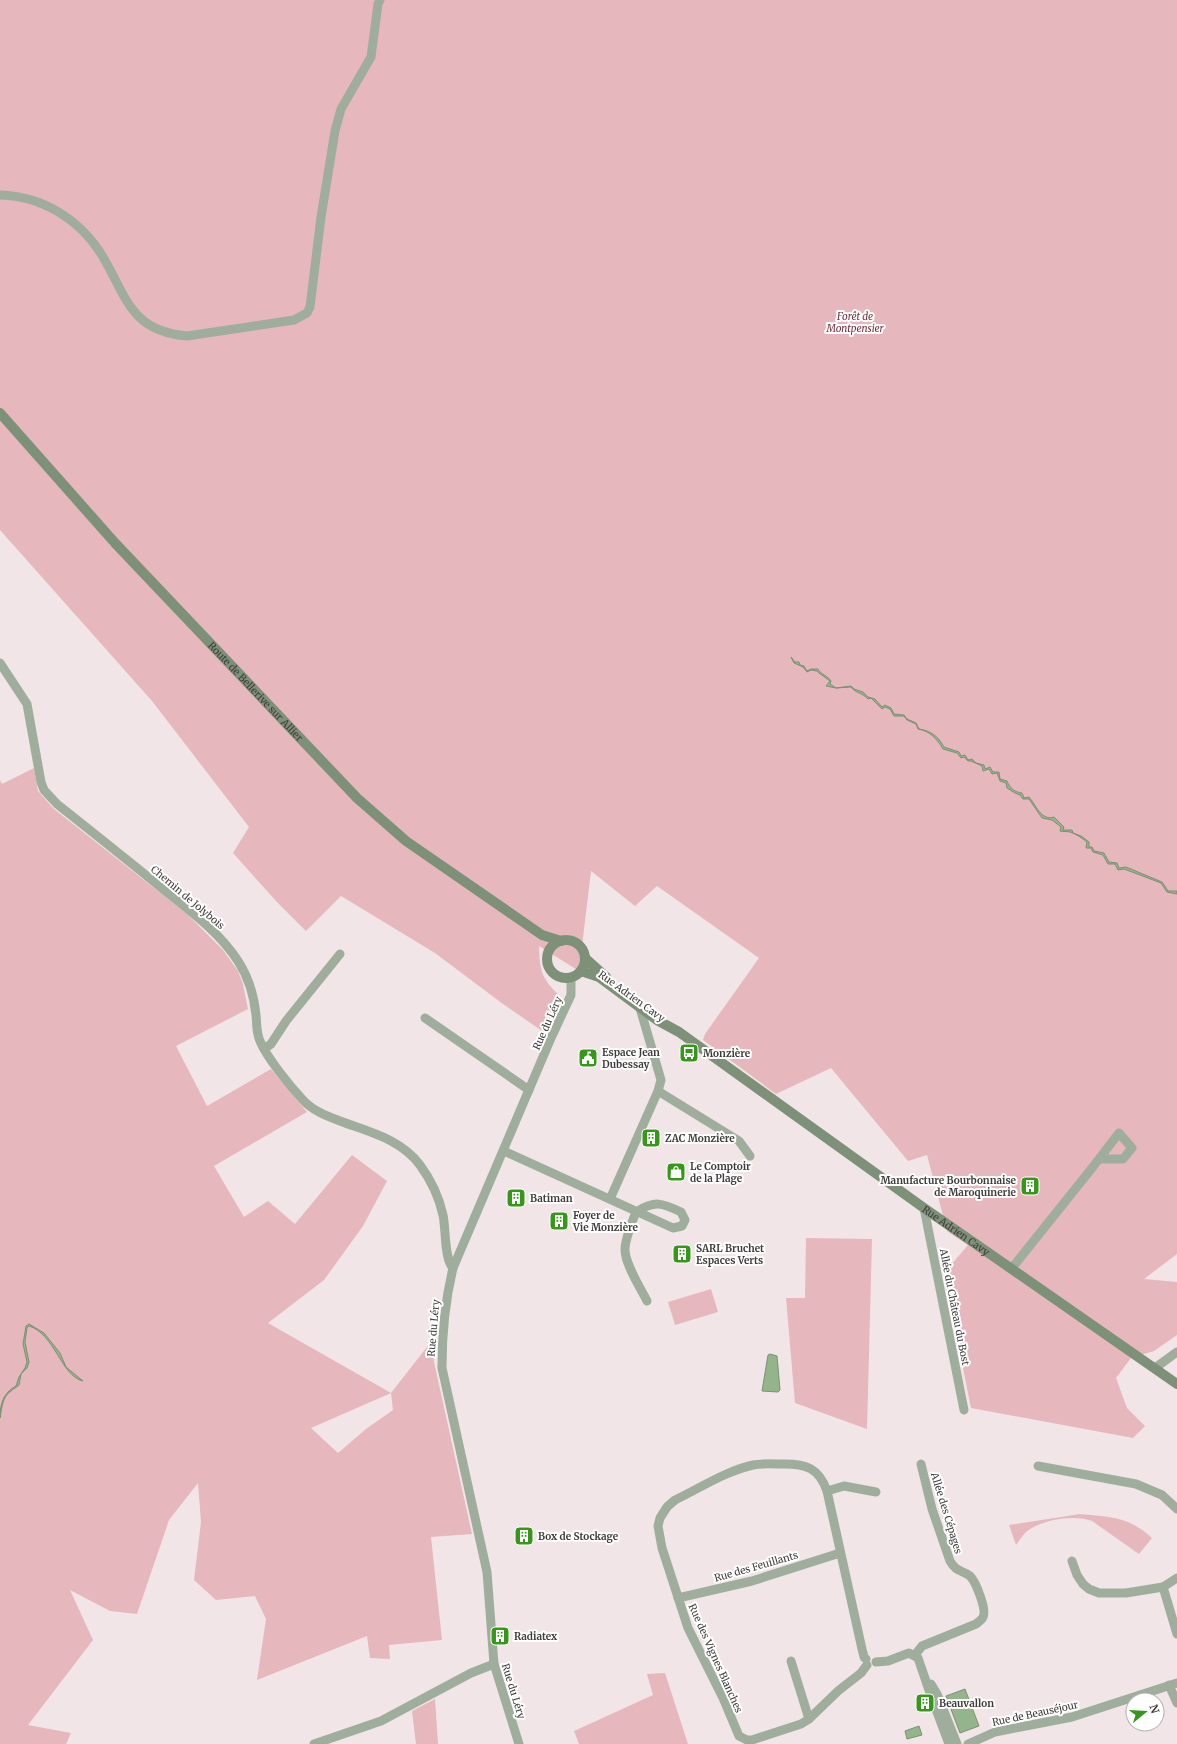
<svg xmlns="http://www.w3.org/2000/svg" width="1177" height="1744" font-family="Merriweather,serif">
  <rect width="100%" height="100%" fill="#f1e5e7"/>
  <g fill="#e7b7be" fill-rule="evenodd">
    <path d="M0,0H1177V1254L1144,1279L1177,1282V1335L1154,1351L1131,1358L1116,1378L1127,1408L1145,1426L1133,1438L971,1408L944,1273L968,1245L947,1231L927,1155L908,1161L831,1068L776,1094L703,1040L705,1034L759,958L657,886L635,906L591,871L579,971L539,946C540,972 541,978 561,997L545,1033L503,1004L435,953L341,896L306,931L276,901L233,853L249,827L152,701L0,530Z"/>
    <path d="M34,768L38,791L54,809L187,914L223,950L238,971L243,984L248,1009L176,1046L207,1106L271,1069L307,1112L214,1166L244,1217L268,1201L295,1224L352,1155L387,1181L363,1226L324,1280L268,1323L391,1393L434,1338V1362L472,1534L431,1537L442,1640L389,1645L390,1659L370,1658L367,1636L257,1680L266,1619L255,1596L216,1600L194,1580L201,1522L198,1483L169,1520L137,1614L110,1611L70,1590L93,1640L28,1725L71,1733L66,1744H0V780L2,784ZM391,1393L393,1410L366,1429L338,1453L311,1428Z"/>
    <path d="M806,1238L872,1239L867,1429L795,1403L786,1298H805Z"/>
    <path d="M711,1289L718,1312L675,1325L668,1302Z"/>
    <path d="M1080,1514C1110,1517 1128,1516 1152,1538L1139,1554L1092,1521C1074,1514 1040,1520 1026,1532C1022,1536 1019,1541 1016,1545L1009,1525Z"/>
    <path d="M665,1673L688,1744H579L574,1731L653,1695L647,1674Z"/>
    <path d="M435,1699L438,1744H416L412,1711Z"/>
  </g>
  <g fill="#94b58c" stroke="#7b9174">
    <path d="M791,657L795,662H799L800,665L804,666L807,671L811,669H818C820,674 828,676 831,681L830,684L836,688L851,686L854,689L863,692L868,697L875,699L882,707L885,705L891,708L894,714L904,715L907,719L916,723L919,729C931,731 938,736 944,747L959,752L961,756L965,755L968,760L972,759L976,763L984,765L985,769L990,767L993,772H999L1000,779L1007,781C1010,788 1014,792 1022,793L1024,798L1029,797C1036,805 1041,821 1054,817L1064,827L1063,830H1072L1073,833L1081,836L1089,842V847H1092L1094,851L1104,853L1109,862L1117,863L1119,868L1126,867L1162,882L1168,891H1177V894L1167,892L1161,883L1124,869L1118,870L1115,864H1108L1103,855L1093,852L1091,848H1086L1087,842C1082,838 1076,834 1070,832C1067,831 1063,832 1060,831L1061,827L1052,820L1042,818L1029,799H1023L1020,795L1015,793L1007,788L1006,783L1000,781L997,773L992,774L989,769L983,771L982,766L971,761H968L964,757L961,758L957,753L943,749C937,739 930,731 918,729L916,724L907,720L904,716H894L890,709L885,707L882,709L871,698L868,699C863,693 855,693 851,687L836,688L826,686L830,681L819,673L817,671L811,670L807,672L803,667L794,663Z"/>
    <path d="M29,1324L44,1333L60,1353L66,1367L83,1381C61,1376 55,1334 29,1326L27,1328L25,1342L29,1362L27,1368L21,1374L19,1385C16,1388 14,1388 11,1391C2,1397 2,1408 0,1418C0,1404 3,1393 16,1386L19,1377L25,1368L27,1362L23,1344L26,1326Z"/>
    <path d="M770,1354L777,1356L780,1390L778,1392L762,1391L768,1355Z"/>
    <path d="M965,1689L979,1726L960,1733L946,1696Z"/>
    <path d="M919,1726L922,1735L907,1739L905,1731Z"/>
  </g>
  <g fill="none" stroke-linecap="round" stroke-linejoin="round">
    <g stroke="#9fae9c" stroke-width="9">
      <path d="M0,195C43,196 81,220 103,257C127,298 131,331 187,336L294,320L307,313L310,307L321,217L335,131L341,109L371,57L378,4L380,0"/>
      <path d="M0,663L27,704L41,782L44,790L57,804C91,831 125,858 158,885C186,908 218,930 238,961C249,978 254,995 256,1015C257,1024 256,1032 260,1041C267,1058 290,1086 303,1100C313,1111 327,1116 340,1121C369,1132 401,1139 420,1165C431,1180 439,1197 443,1215C446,1228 444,1259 453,1268"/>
      <path d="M425,1018L529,1090"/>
      <path d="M264,1049L271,1044L286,1021L340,954"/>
      <path d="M658,1091L739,1141L750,1156"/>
      <path d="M504,1151L673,1228L682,1226L685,1220L681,1212C662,1203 655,1200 636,1212"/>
      <path d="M610,1199L658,1091L661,1080L640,1008"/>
      <path d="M924,1208L964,1410"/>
      <path d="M636,1212C632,1223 625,1238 625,1250C625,1264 641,1289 647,1301"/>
      <path d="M1012,1268L1092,1168L1119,1133L1132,1148L1123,1159H1099"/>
      <path d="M1155,1368L1177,1352"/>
      <path d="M1038,1466L1136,1484L1162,1495L1177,1509"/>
      <path d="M827,1491L844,1486L876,1492"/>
      <path d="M1072,1561L1077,1575L1083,1584L1089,1589L1099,1593H1126L1163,1587L1177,1578"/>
      <path d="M1163,1587L1177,1634"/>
      <path d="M678,1598L752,1581L840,1553"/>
      <path d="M915,1655L922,1646L976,1624C978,1622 982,1620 983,1617C987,1610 976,1582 970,1576C961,1569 957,1573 950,1561L932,1509L921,1464"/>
      <path d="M866,1659L864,1657L862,1649L827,1491C819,1468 806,1464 784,1464C774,1464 763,1463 753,1465C726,1471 700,1488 675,1500L667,1507L660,1518L658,1526L662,1548L688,1628L723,1698L739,1736L747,1740H752L801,1724L809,1719L838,1691L861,1673L867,1665"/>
      <path d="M791,1661L809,1719"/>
      <path d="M876,1662L888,1661L909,1653L918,1658L931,1696L949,1744"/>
      <path d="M931,1684L937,1694L957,1744"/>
      <path d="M1169,1685L1177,1703"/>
      <path d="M314,1744L381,1721L471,1673L494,1664"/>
      <path d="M519,1744L494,1664L487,1572L442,1368C442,1334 445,1301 453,1268L551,1038L571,995V978"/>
      <path d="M968,1744L995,1732L1072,1717L1177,1683"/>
    </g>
    <g stroke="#7c9177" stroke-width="10">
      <path id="s1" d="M0,413L115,543L357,798L406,841L542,935L561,941"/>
      <circle cx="566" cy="959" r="19"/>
      <path d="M585,958L606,977"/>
      <path id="s2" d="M581,971L599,977L657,1020L679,1032L924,1208L1177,1384"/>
    </g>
  </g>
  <defs>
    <symbol id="bus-square" viewBox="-11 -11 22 22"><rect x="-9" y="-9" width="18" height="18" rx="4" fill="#36971a" stroke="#fff"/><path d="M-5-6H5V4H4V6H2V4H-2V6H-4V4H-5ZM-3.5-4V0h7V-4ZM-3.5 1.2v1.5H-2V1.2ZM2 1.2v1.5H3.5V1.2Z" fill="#fff"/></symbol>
    <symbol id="civic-square" viewBox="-11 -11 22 22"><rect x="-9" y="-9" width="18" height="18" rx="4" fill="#36971a" stroke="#fff"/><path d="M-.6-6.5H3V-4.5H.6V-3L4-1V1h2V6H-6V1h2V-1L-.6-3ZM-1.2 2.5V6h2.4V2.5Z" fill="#fff"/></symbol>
    <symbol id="building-square" viewBox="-11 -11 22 22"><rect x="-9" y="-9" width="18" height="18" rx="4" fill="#36971a" stroke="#fff"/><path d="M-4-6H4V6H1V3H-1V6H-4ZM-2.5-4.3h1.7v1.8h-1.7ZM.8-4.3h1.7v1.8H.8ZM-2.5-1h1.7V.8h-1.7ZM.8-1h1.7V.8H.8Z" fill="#fff"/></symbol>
    <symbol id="shop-square" viewBox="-11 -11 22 22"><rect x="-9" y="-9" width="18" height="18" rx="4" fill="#36971a" stroke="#fff"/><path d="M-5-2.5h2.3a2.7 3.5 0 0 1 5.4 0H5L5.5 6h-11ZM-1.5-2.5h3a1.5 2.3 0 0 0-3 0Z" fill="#fff"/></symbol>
  </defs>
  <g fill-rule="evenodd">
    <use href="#bus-square" x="678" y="1042" width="22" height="22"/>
    <use href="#civic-square" x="577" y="1047" width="22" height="22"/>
    <use href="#building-square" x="640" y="1127" width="22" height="22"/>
    <use href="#shop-square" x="665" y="1161" width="22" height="22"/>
    <use href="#building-square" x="1019" y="1175" width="22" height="22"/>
    <use href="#building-square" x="505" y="1187" width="22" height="22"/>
    <use href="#building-square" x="548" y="1210" width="22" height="22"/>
    <use href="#building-square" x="671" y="1243" width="22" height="22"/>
    <use href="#building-square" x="513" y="1525" width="22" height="22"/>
    <use href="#building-square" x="489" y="1625" width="22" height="22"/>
    <use href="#building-square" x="914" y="1692" width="22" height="22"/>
  </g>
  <g text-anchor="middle" stroke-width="4" stroke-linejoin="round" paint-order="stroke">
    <g font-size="10" font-style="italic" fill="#742f3f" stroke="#fff">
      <text x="855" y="320">Forêt de<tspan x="855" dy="12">Montpensier</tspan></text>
    </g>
    <g font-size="10" fill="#403c3c" stroke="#fff">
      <text dy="4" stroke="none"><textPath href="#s1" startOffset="378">Route de Bellerive sur Allier</textPath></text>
      <text transform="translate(188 897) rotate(40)" y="4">Chemin de Jolybois</text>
      <text transform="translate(632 996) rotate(36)" y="4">Rue Adrien Cavy</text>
      <text transform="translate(547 1023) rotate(-66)" y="4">Rue du Léry</text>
      <text dy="4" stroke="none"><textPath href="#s2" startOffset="457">Rue Adrien Cavy</textPath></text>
      <text transform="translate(955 1307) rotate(79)" y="4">Allée du Château du Bost</text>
      <text transform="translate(433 1328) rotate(-85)" y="4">Rue du Léry</text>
      <text transform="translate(947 1513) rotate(73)" y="4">Allée des Cépages</text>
      <text transform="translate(756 1566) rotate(-16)" y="4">Rue des Feuillants</text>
      <text transform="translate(716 1658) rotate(66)" y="4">Rue des Vignes Blanches</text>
      <text transform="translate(514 1691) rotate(73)" y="4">Rue du Léry</text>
      <text transform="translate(1035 1713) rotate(-12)" y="4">Rue de Beauséjour</text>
    </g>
    <g font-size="10" font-weight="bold" fill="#403c3c" stroke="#fff" text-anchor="start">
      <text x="602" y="1056">Espace Jean<tspan x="602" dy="12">Dubessay</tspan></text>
      <text x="703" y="1057">Monzière</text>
      <text x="665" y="1142">ZAC Monzière</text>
      <text x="690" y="1170">Le Comptoir<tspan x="690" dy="12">de la Plage</tspan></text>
      <text x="1016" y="1184" text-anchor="end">Manufacture Bourbonnaise<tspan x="1016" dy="12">de Maroquinerie</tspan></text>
      <text x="530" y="1202">Batiman</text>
      <text x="573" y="1219">Foyer de<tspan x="573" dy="12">Vie Monzière</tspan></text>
      <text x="696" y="1252">SARL Bruchet<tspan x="696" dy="12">Espaces Verts</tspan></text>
      <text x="538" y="1540">Box de Stockage</text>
      <text x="514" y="1640">Radiatex</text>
      <text x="939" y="1707">Beauvallon</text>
    </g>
  </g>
  <g transform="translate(1145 1712) rotate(72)"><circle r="19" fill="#ffffff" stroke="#b3b1b1"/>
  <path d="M0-3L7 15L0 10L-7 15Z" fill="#36971a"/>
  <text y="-6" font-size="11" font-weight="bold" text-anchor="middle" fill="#403c3c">N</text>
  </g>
</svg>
